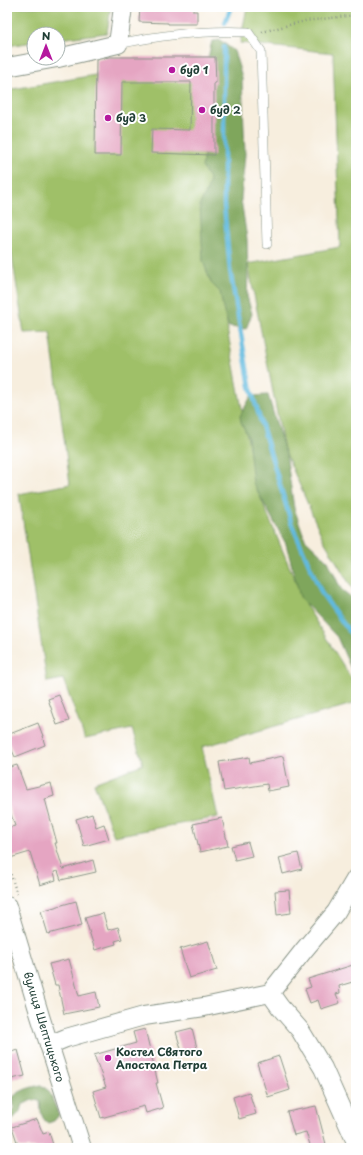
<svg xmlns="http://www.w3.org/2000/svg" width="363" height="1155" font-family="'Playpen Sans',sans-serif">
  <rect width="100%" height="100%" fill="#fff"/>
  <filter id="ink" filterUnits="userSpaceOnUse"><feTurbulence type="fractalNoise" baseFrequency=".025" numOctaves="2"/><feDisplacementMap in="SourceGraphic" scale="8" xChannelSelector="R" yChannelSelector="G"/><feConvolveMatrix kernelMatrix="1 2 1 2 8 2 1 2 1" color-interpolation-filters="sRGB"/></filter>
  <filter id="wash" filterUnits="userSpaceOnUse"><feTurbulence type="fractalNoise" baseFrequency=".012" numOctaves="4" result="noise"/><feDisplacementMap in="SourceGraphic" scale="16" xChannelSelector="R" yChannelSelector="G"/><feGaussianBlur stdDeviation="0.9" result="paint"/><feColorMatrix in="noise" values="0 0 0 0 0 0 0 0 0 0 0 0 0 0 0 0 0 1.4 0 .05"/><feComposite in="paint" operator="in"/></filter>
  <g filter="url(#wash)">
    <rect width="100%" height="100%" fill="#f7eede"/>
    <g fill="#9fc068" stroke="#5f7e4e">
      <path d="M7,7H111L107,33L58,39V34H34V42L7,46Z"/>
      <path d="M247,7H356V595L323,539L284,449L248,264L340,247L333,53L240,43Z"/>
      <path d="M201,57L228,334L257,489L304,602L356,686V703L202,747L218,817L114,836L94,783L143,764L132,729L85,739L63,679L47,682L19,494L70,484L50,332L24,333L7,224V90Z"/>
    </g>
    <g fill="#7fa65c" stroke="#4f7248">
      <path d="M220,40L234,51L242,77L245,154L241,199L247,239L248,273L247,296L252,314L246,329L229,327L224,313L220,292L211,283L203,261L200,204L207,191L210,180L202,167L204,153L208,58L212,41Z"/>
      <path d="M268,395L284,449L286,454L294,508L305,539L328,561L341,589L356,601V680L337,637L304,602L300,597L286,544L253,483L248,437L241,422L240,416L251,396Z"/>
      <path d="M41,1085L49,1091L59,1115L54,1121L48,1123C40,1118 41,1109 40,1101L32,1100L22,1105L20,1112L7,1125V1116L14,1109L13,1097C20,1090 31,1087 41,1085Z"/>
    </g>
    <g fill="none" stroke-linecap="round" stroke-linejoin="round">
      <g stroke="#60bade" stroke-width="4.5">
        <path d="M225,23L231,7"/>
        <path d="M224,47V205L230,270L250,386L292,525L322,594L356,641"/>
      </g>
    </g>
    <g id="blocks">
      <g fill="#e5a5c2">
        <path d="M140,7H193V11H197V24H168V23L139,22Z"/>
        <path d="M109,57H215L216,83H214V155L151,153L152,129L190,130L191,82H122L121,155H95L96,60Z"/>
        <path d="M59,695L69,721L57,725L48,699Z"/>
        <path d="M38,723L43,736H42L45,745L15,757L7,739V735Z"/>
        <path d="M283,756L289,787L268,791L267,784L224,791L219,762L249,757L250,763Z"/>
        <path d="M17,765L26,789L51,783L54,796L45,799L57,843H55L63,869L93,860L96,872L61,880L58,871L54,872L56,880L40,885L30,852L10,858L7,848V828L15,826L7,803V768Z"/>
        <path d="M92,814L96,827L104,824L109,839L84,846L76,819Z"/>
        <path d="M222,818L228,846L200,852L193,824Z"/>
        <path d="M248,842L252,856L235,860L231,846Z"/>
        <path d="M298,853L302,869L283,874L279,858Z"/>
        <path d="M289,890L291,913L277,915L275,891Z"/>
        <path d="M76,901L82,925L48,934L41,911Z"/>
        <path d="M103,913L108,930L118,927L122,939L115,941L116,944L95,950L85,918Z"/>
        <path d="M208,941L217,970L189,978L180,949Z"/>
        <path d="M69,959L79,996L96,992L99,1007L64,1014L58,985H55L49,964Z"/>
        <path d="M356,964V981L339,986L340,993L336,994L340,1003L321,1009L318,1000L310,1003L305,989L311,987L308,979Z"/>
        <path d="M192,1028L197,1048L182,1052L176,1032Z"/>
        <path d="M145,1029L158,1083H156L163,1108L146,1113L144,1106L101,1118L93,1091L106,1087L94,1055L136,1043L133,1032Z"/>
        <path d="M18,1050L25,1076L7,1080V1053Z"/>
        <path d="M279,1056L290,1090L268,1097L257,1063Z"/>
        <path d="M249,1092L256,1114L239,1119L233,1097Z"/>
        <path d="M316,1106L327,1148H311L306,1132L294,1135L287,1112Z"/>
        <path d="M37,1119L43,1134L49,1132L54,1148H19L12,1127Z"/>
      </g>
    </g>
  </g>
  <g filter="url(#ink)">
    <use href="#blocks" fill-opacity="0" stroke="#8b9689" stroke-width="1"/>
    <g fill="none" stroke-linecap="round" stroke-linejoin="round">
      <defs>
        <path id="service" d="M118,44C161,35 205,30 248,32L261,51L267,244"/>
        <g id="minor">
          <path d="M58,58L118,44L123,7"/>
          <path d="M7,67L57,58"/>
          <path d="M7,906L40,1016L82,1148"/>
          <path d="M270,993L280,1007L300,1030L323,1068L356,1142"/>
          <path d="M49,1045L66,1038L144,1016L204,1007L270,993L304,950L336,912L356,878"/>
        </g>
      </defs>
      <use href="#service" stroke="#8b9689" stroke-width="10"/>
      <use href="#minor" stroke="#8b9689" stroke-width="20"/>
      <g stroke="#8b9689" stroke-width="2.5" stroke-dasharray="1 3" stroke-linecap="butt">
        <path d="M262,32L305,21L356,15"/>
        <path d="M7,863L17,894"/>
      </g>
      <use href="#service" stroke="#fff" stroke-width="9"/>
      <use href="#minor" stroke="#fff" stroke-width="18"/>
    </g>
  </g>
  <g fill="#b5179e" stroke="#fff" stroke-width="1.5">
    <circle cx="172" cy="70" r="4"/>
    <circle cx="202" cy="110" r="4"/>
    <circle cx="108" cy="118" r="4"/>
    <circle cx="108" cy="1058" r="4"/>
  </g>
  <g text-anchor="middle" stroke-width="4" stroke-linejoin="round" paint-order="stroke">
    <g font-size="11" font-weight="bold" fill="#1f3d34" stroke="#fff" text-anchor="start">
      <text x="180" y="74">буд 1</text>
      <text x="210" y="114">буд 2</text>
      <text x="116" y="122">буд 3</text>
      <text x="116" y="1056">Костел Святого<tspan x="116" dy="13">Апостола Петра</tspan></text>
    </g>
    <g font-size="11" fill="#1f3d34" stroke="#fff">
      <text transform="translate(44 1027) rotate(73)" y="4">вулиця Шептицького</text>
    </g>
  </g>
  <rect width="363" height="1155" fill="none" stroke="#fff" stroke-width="24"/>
  <g transform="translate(46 46)"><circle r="19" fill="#ffffff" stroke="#a5b1ae"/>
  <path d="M0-3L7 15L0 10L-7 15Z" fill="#b5179e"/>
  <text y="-6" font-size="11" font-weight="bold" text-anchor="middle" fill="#1f3d34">N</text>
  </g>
</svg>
